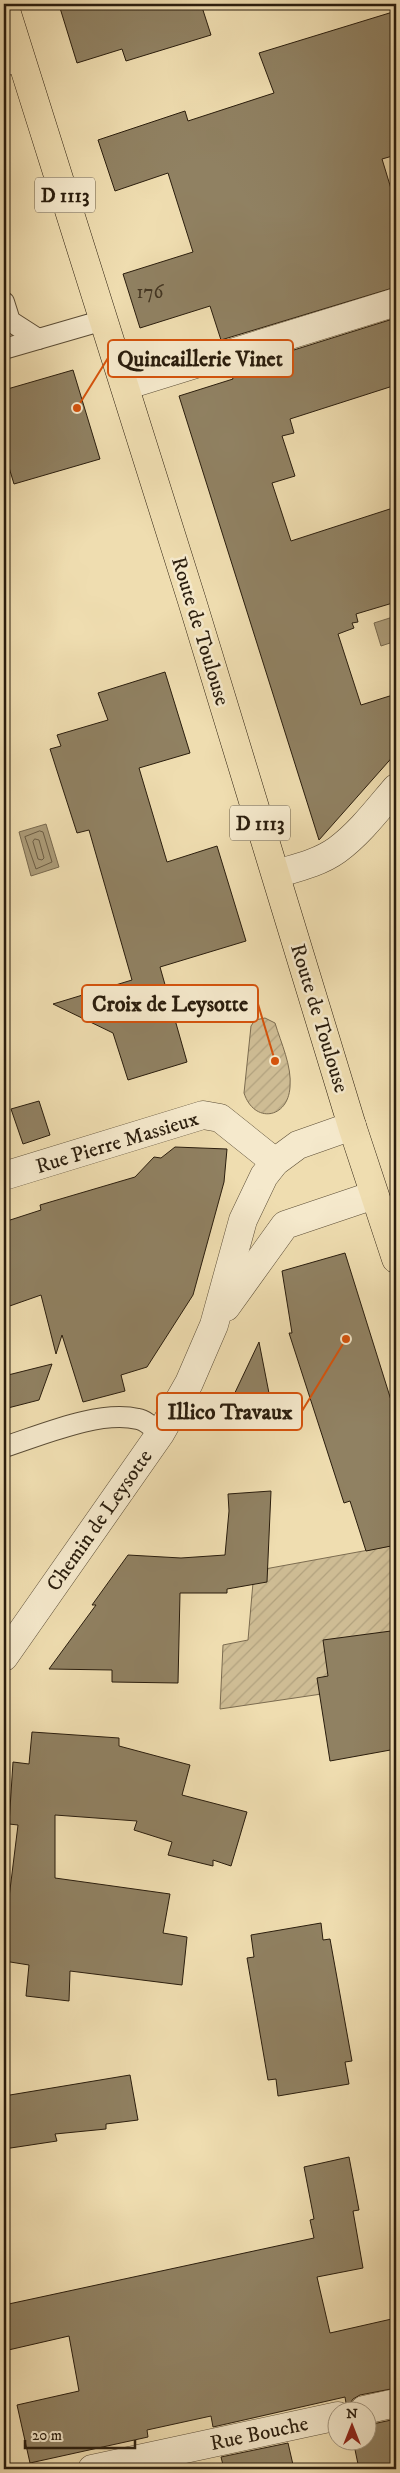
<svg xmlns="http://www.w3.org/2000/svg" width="400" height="2473" font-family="'IM FELL DW Pica',serif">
  <defs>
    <pattern id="garden-furrows" width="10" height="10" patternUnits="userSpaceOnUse" patternTransform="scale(1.25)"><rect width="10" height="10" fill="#cebc94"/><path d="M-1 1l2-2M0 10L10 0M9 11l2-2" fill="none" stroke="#b1a17e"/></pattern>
  </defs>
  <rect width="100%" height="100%" fill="#efddb0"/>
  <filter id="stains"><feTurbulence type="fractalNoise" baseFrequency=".004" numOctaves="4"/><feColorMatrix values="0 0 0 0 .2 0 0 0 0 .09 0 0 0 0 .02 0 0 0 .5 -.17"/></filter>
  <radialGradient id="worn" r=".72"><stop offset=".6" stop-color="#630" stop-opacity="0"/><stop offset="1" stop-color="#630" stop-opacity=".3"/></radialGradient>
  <g fill="url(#garden-furrows)" stroke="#7c6c50">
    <path d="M265,1018L275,1023C281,1043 292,1066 290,1087C288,1119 254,1124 244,1093L251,1026L255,1020Z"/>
    <path d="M396,1545V1683L220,1709L223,1645L248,1640L254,1571Z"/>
  </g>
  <g fill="#ac9c79" stroke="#78694e">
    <path d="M396,616V641L381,646L374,623Z"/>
    <path d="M46,824L59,867L31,876L19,832Z"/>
  </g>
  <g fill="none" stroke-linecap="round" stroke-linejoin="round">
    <g stroke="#6b5c43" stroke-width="1">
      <path d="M40,831L43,832L52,862L36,869L25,837Z"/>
      <path d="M35,839L39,840L44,858L42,860L38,859L33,842Z"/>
    </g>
  </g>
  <g fill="#908162" stroke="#2a1d0d">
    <path d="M75,4H201L211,35L126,61L122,49L77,63L60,8Z"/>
    <path d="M396,11V155L382,159L396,205V287L221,340L210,306L140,328L123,274L193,252L168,173L115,191L98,140L185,111L188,121L274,93L259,53Z"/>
    <path d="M396,318V385L290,419L294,433L282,436L295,476L272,483L291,541L396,507V602L356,614L358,622L352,623L354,628L338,634L361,705L396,694V753L319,840L179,396L233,379L230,370Z"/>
    <path d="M73,370L100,459L14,484L4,451V390Z"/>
    <path d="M165,672L190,753L139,768L167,862L217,846L246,941L160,967L187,1062L128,1080L113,1033L53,1004L132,980L89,830L77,833L50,749L61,746L57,735L108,720L98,693Z"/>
    <path d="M39,1101L50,1135L23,1144L11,1109Z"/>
    <path d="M175,1147L227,1149L224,1182L193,1295L147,1367L121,1375L125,1391L83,1402L62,1335L56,1354L41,1295L4,1308V1222L41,1210L40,1205L135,1177L154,1157L161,1158Z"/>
    <path d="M345,1253L396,1416V1545L366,1551L350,1501L344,1503L289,1333H292L282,1271Z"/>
    <path d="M259,1342L275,1424L222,1420Z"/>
    <path d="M52,1364L39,1400L4,1409V1376Z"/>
    <path d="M271,1491L267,1582L227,1589V1593H180L178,1683L112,1682V1670L49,1669L96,1605H92L128,1555L181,1558L225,1555L229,1511L228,1494Z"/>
    <path d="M391,1631L396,1661V1749L330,1761L317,1678L328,1676L323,1640Z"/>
    <path d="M32,1732L119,1738V1746L190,1765L182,1795L247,1812L231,1866L213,1860V1866L168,1855L172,1842L134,1830L137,1821L55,1815V1878L170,1894L163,1933L187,1937L182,1985L70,1971L69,2001L26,1996L29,1965L4,1961V1914H7L18,1825L9,1824L13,1762L29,1764Z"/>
    <path d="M321,1923L323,1940L330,1939L352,2061L345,2062L349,2084L278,2096L276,2079L268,2080L247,1958L254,1957L251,1935Z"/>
    <path d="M130,2075L138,2120L106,2124V2129L55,2134L57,2141L4,2149V2096Z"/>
    <path d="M349,2157L359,2210L353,2211L363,2268L317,2277L330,2333L396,2318V2388L360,2395L353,2399L349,2405L346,2403L345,2397L213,2427L211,2416L147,2430L148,2437L30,2463L17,2405L79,2391L69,2336L4,2351V2305L314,2238L310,2220L314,2219L304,2167Z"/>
    <path d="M396,2419V2469H359L353,2440H368V2425Z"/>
    <path d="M288,2443L294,2469H224L221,2457Z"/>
  </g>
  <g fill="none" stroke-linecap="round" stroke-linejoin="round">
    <defs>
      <g id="service">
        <path d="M4,66L21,60"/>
        <path d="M4,302L10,321L38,339"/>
        <path d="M4,349L104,320"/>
        <path d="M4,1447C42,1435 98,1410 138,1419C146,1420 154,1429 160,1434"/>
      </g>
      <g id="minor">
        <path d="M125,386L396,302"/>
        <path d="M276,874C296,868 319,863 337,850C360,833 378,809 396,788"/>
        <path d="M4,1176L203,1115L220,1118L275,1162"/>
        <path d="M364,2410L396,2403"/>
        <path d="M92,2469L338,2416"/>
      </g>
      <g id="tertiary">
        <path d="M226,1307L285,1225L374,1195"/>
        <path d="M4,1657L160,1434L189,1383L214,1325L243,1220L264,1176L275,1162L298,1145L352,1126"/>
      </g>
      <path id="primary" d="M4,4L192,601L352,1126L396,1259"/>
    </defs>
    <use href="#service" stroke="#5b4d36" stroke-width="22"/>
    <use href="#minor" stroke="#5b4d36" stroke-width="29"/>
    <use href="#tertiary" stroke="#5b4d36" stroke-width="29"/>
    <use href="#primary" stroke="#2a1d0d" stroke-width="29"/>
    <use href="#service" stroke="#f5e9cc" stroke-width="20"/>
    <use href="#minor" stroke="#f5e9cc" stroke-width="28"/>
    <use href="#tertiary" stroke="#f5e9cc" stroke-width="28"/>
    <use href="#primary" stroke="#efddb0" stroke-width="28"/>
  </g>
  <g text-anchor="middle" stroke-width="5" stroke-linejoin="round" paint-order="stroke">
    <g font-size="19" fill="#443622">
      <text x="150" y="298">176</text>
    </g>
    <g fill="#f5e9cc" stroke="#675a46" stroke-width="1">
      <rect x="35" y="177.5" width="60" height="35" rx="4"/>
      <rect x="230" y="805.5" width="60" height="35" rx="4"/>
    </g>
    <g font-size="20" font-weight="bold" fill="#2a1d0d">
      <text x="65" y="202">D 1113</text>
      <text x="260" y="830">D 1113</text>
    </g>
    <g font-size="21" fill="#2a1d0d" stroke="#f5e9cc">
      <text transform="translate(201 631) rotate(73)" y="7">Route de Toulouse</text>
      <text transform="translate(320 1018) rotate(73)" y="7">Route de Toulouse</text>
      <text transform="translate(117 1142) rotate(-17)" y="7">Rue Pierre Massieux</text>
      <text transform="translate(99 1520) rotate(-55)" y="7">Chemin de Leysotte</text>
      <text transform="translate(259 2433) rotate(-12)" y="7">Rue Bouche</text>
    </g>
  </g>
  <path fill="none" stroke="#d5530c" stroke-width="2" d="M77 408L108 358M275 1061L258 1004M346 1339L302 1411"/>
  <g fill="#d5530c" stroke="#f5e9cc" stroke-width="2">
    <circle cx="77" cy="408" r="5"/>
    <circle cx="275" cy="1061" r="5"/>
    <circle cx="346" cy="1339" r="5"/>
  </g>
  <g fill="#f5e9cc" stroke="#d5530c" stroke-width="2">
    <rect x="108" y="340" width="185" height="37" rx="5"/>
    <rect x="82" y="985" width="176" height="37" rx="5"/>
    <rect x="157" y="1393" width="145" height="37" rx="5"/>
  </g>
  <g font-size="22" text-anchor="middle" font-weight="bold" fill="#2a1d0d">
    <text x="200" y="366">Quincaillerie Vinet</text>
    <text x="170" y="1011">Croix de Leysotte</text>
    <text x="230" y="1419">Illico Travaux</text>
  </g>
  <rect width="400" height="2473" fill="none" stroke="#efddb0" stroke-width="20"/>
  <rect x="5" y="5" width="390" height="2463" fill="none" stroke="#2a1d0d" stroke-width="2.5"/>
  <rect x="10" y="10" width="380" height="2453" fill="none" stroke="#2a1d0d"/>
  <g transform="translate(352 2426)"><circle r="24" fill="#f5e9cc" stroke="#a49780"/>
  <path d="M0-4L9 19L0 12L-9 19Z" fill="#8f2418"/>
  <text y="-8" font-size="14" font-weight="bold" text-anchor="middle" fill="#2a1d0d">N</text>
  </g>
  <path d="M25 2440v8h110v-8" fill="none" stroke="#2a1d0d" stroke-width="2.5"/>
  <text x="32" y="2440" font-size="15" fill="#2a1d0d" stroke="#f5e9cc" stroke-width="4" paint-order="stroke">20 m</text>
  <rect width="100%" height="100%" filter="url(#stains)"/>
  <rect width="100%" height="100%" fill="url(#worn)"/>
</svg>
